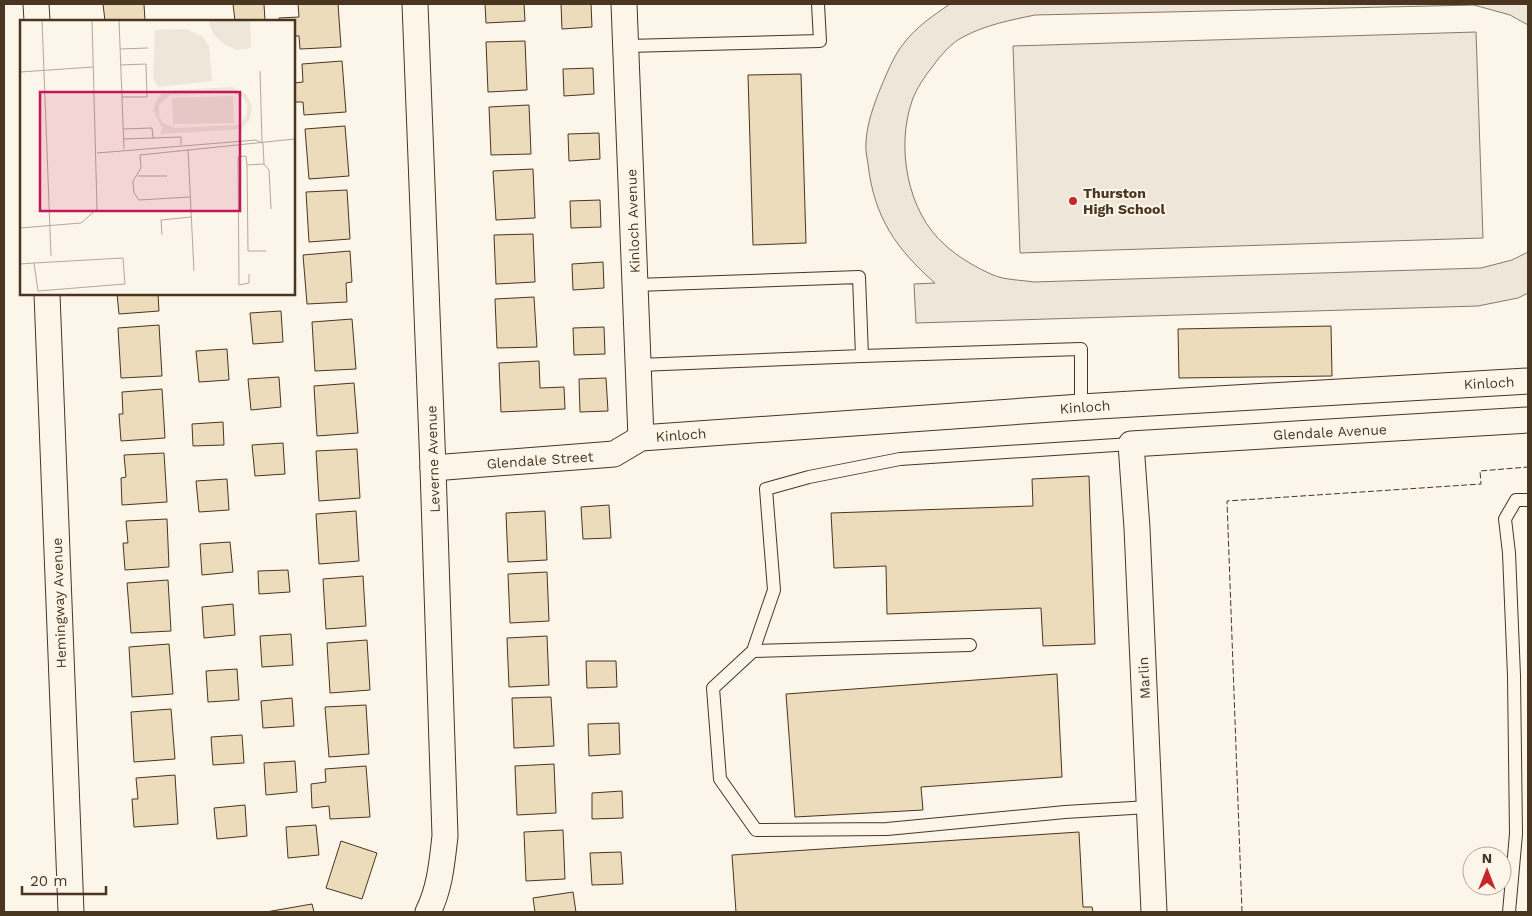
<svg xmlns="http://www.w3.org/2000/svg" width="1532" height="916" font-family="'Work Sans',sans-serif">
  <rect width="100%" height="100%" fill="#fbf6e9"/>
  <g fill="#ede6d9" stroke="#887966">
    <path d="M950,4H1528V25L1510,15L1474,5L1035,15C1011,20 985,25 963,37C951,43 941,55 933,66C925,76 916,89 912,101C896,147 907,212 945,245C958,257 977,268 993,275C1005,280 1021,280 1034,282L1481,268L1512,260L1528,252V293L1518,298L1478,306L916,323L914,284L935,283C896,249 874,217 868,164C867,157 865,149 866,142C867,123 874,104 881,87C887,73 894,55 904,43C916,27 934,15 950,4Z"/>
    <path d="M1476,32L1483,238L1020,253L1013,46Z"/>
  </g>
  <g fill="#ecdcbc" stroke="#4a3520">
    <path d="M103,4H144L145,21H105Z"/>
    <path d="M233,4H264L265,21H235Z"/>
    <path d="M298,4H338L341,47L300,49L299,36H294V21H280L279,18L299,17Z"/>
    <path d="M485,4H524L525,21L486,23Z"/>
    <path d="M561,4H591L592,27L562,29Z"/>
    <path d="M525,41L527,90L488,92L486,42Z"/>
    <path d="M342,61L346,112L304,115L303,102H294V83L303,82L302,64Z"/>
    <path d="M593,68L594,94L564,96L563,69Z"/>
    <path d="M801,74L806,243L753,245L748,75Z"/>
    <path d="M529,105L531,154L491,155L489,107Z"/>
    <path d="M345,126L349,176L309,179L305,129Z"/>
    <path d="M599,133L600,159L569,161L568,134Z"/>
    <path d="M533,169L535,218L496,220L493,171Z"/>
    <path d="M347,190L350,239L309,242L306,192Z"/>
    <path d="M600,200L601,227L571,228L570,201Z"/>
    <path d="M533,234L535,282L496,284L494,235Z"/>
    <path d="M350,251L352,282L346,283L347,302L307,304L303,255Z"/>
    <path d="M603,262L604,288L573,290L572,264Z"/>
    <path d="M117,294H158L159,311L119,314Z"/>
    <path d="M534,297L537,347L497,348L495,299Z"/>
    <path d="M281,311L283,342L253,344L250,313Z"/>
    <path d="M352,319L356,369L315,371L312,322Z"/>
    <path d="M159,325L162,376L121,378L118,328Z"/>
    <path d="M1331,326L1332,376L1179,378L1178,329Z"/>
    <path d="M604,327L605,354L574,355L573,328Z"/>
    <path d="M227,349L229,380L199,382L196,351Z"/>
    <path d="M539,361L540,388L564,387L565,409L501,412L499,363Z"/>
    <path d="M279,377L281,407L251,410L248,379Z"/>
    <path d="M606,378L608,411L580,412L579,379Z"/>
    <path d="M354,383L358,433L317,436L314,386Z"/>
    <path d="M162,389L165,438L121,441L119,414H123L122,392Z"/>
    <path d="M223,422L224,445L193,446L192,424Z"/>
    <path d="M283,443L285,474L255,476L252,445Z"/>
    <path d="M357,449L360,498L319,501L316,451Z"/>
    <path d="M164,453L167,502L122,505L121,478L126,477L124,455Z"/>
    <path d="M1089,476L1095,644L1043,646L1041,608L887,614L886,566L834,568L831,513L1033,506L1032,479Z"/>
    <path d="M227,479L229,510L199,512L196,481Z"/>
    <path d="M609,505L611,538L583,539L581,507Z"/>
    <path d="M356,511L359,561L319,564L316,514Z"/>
    <path d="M545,511L547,560L508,562L506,513Z"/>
    <path d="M167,519L169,567L125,570L123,543H128L126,521Z"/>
    <path d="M230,542L233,572L202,575L200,544Z"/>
    <path d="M288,570L290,592L259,594L258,571Z"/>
    <path d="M547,572L549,621L510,623L508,574Z"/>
    <path d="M363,576L366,626L326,629L323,579Z"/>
    <path d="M168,580L171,631L131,633L127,583Z"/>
    <path d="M233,604L235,635L204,638L202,607Z"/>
    <path d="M291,634L293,665L262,667L260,636Z"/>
    <path d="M547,636L549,685L509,687L507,638Z"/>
    <path d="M367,640L370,690L330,693L327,643Z"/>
    <path d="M169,644L173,694L132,697L129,647Z"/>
    <path d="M586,661H616L617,687L587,688Z"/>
    <path d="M237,669L239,700L208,702L206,671Z"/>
    <path d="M1057,674L1062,777L921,787L923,810L795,817L786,694Z"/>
    <path d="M551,697L554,746L514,748L512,698Z"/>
    <path d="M292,698L294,726L263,728L261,701Z"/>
    <path d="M366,705L369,754L329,757L325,707Z"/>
    <path d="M171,709L175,759L134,762L131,712Z"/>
    <path d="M619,723L620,754L589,756L588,724Z"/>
    <path d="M242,735L244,763L213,765L211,737Z"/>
    <path d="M295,761L297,792L266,795L264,763Z"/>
    <path d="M554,764L556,813L517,815L515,766Z"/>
    <path d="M366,766L370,817L330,819L329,806L312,808L311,784L326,782L325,769Z"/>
    <path d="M175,775L178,824L134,827L132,799H138L136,778Z"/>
    <path d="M622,791L623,818L592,819V793Z"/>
    <path d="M245,805L247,836L217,839L214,808Z"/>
    <path d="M316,825L319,855L288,858L286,827Z"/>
    <path d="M563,830L565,879L526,881L524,832Z"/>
    <path d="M1079,832L1083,907H1092L1093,912H736L732,855Z"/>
    <path d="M341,841L377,853L362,899L326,888Z"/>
    <path d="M621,852L623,884L592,885L590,853Z"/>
    <path d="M573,892L576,912H535L533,898Z"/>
    <path d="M312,904L314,912H266Z"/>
  </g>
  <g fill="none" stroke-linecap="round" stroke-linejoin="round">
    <defs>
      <g id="service">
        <path d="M627,46L820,41L818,4"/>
        <path d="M636,285L859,277L862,356L639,365"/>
        <path d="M862,356L1081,349V407"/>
        <path d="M1131,444L900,459L809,477L766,489L774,590L753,651L713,688L720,779L756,830L887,829L1065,812L1149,807"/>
        <path d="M753,651L970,645"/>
        <path d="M1509,912L1516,834L1514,676L1509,553L1505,519L1516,500H1528"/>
      </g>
      <g id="minor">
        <path d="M36,4L37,21"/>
        <path d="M415,4L433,468L445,836C442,862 440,888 428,912"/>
        <path d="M624,4L641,438"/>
        <path d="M47,294L71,912"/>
        <path d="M433,468L614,454L641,438L1081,407L1528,381"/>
        <path d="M1154,912L1137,528L1131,444L1528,420"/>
      </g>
    </defs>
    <use href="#service" stroke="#4a3520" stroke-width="14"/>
    <use href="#minor" stroke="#4a3520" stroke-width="27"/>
    <use href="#service" stroke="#fbf6e9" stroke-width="12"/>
    <use href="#minor" stroke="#fbf6e9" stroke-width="25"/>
    <path stroke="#4a3520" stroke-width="1" stroke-dasharray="6 2.5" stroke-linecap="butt" d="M1242,912L1227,501L1481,484L1480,471L1528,467"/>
  </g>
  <circle fill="#c62828" stroke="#fbf6e9" stroke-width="2" cx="1073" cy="201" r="5"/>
  <g text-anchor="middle" stroke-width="4" stroke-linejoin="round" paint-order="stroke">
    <g font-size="14" font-weight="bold" fill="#4a3520" stroke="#fbf6e9" text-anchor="start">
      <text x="1083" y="198">Thurston<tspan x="1083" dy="16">High School</tspan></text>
    </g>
    <g font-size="14" fill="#4a3520" stroke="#fbf6e9">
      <text transform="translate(633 221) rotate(-92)" y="5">Kinloch Avenue</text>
      <text transform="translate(1489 383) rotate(-3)" y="5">Kinloch</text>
      <text transform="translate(1085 407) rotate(-4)" y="5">Kinloch</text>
      <text transform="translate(1330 432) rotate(-3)" y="5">Glendale Avenue</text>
      <text transform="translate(681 435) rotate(-4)" y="5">Kinloch</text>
      <text transform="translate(433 459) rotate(-92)" y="5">Leverne Avenue</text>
      <text transform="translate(540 460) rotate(-4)" y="5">Glendale Street</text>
      <text transform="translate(59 603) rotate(-92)" y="5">Hemingway Avenue</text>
      <text transform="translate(1144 678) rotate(-93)" y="5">Marlin</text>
    </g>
  </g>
  <g transform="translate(20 20)">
    <rect width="275" height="275" fill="#fbf6e9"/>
    <path d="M188,0H230L231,28L217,30L204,24L194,15ZM166,9L183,17L189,26L192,61L138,67L133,60L135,10ZM212,67L226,74L232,86L230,99L222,109L140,114L142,108L133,90L138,77L145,71ZM213,72L224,78L227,85L226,97L218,105L155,108L143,103L139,97V85L150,75ZM213,76L214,103L153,104L152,78Z" fill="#ede6d9" fill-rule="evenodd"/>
    <path fill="none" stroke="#b4a999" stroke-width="1" d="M22,0L31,236M99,0L104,129M100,29L128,28M100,45L126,44L127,77H102M0,52L73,47M103,109L132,108L133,118L104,119M133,118L161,117V125M243,123L244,144L227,145L228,231H246M168,129L174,251M77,133L236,120L242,123L240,51M244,144L249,150L251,189M227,145L226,136L218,137L219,265L229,263V254M118,156H147M170,177L119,180L114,173L113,161L121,148L120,135L275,119M0,208L61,203L77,189L72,0M142,215L141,200L171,197M0,244L14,243L103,238L105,264L18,271L14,243"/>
    <path fill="#c2185b" fill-opacity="0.15" stroke="#c2185b" stroke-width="2.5" d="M20,72H220V191H20Z"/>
    <rect width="275" height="275" fill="none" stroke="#4a3520" stroke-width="2.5"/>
  </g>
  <rect width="1532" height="916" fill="none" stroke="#4a3520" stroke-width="10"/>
  <g transform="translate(1487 871)"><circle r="24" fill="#fbf6e9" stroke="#b4a999"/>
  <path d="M0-4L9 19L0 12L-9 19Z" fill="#c62828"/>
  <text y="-8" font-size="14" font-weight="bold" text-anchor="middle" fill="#4a3520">N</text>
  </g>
  <path d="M22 886v8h84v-8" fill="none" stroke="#4a3520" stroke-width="2.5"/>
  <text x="30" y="886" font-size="15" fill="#4a3520" stroke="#fbf6e9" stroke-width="4" paint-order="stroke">20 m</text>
</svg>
